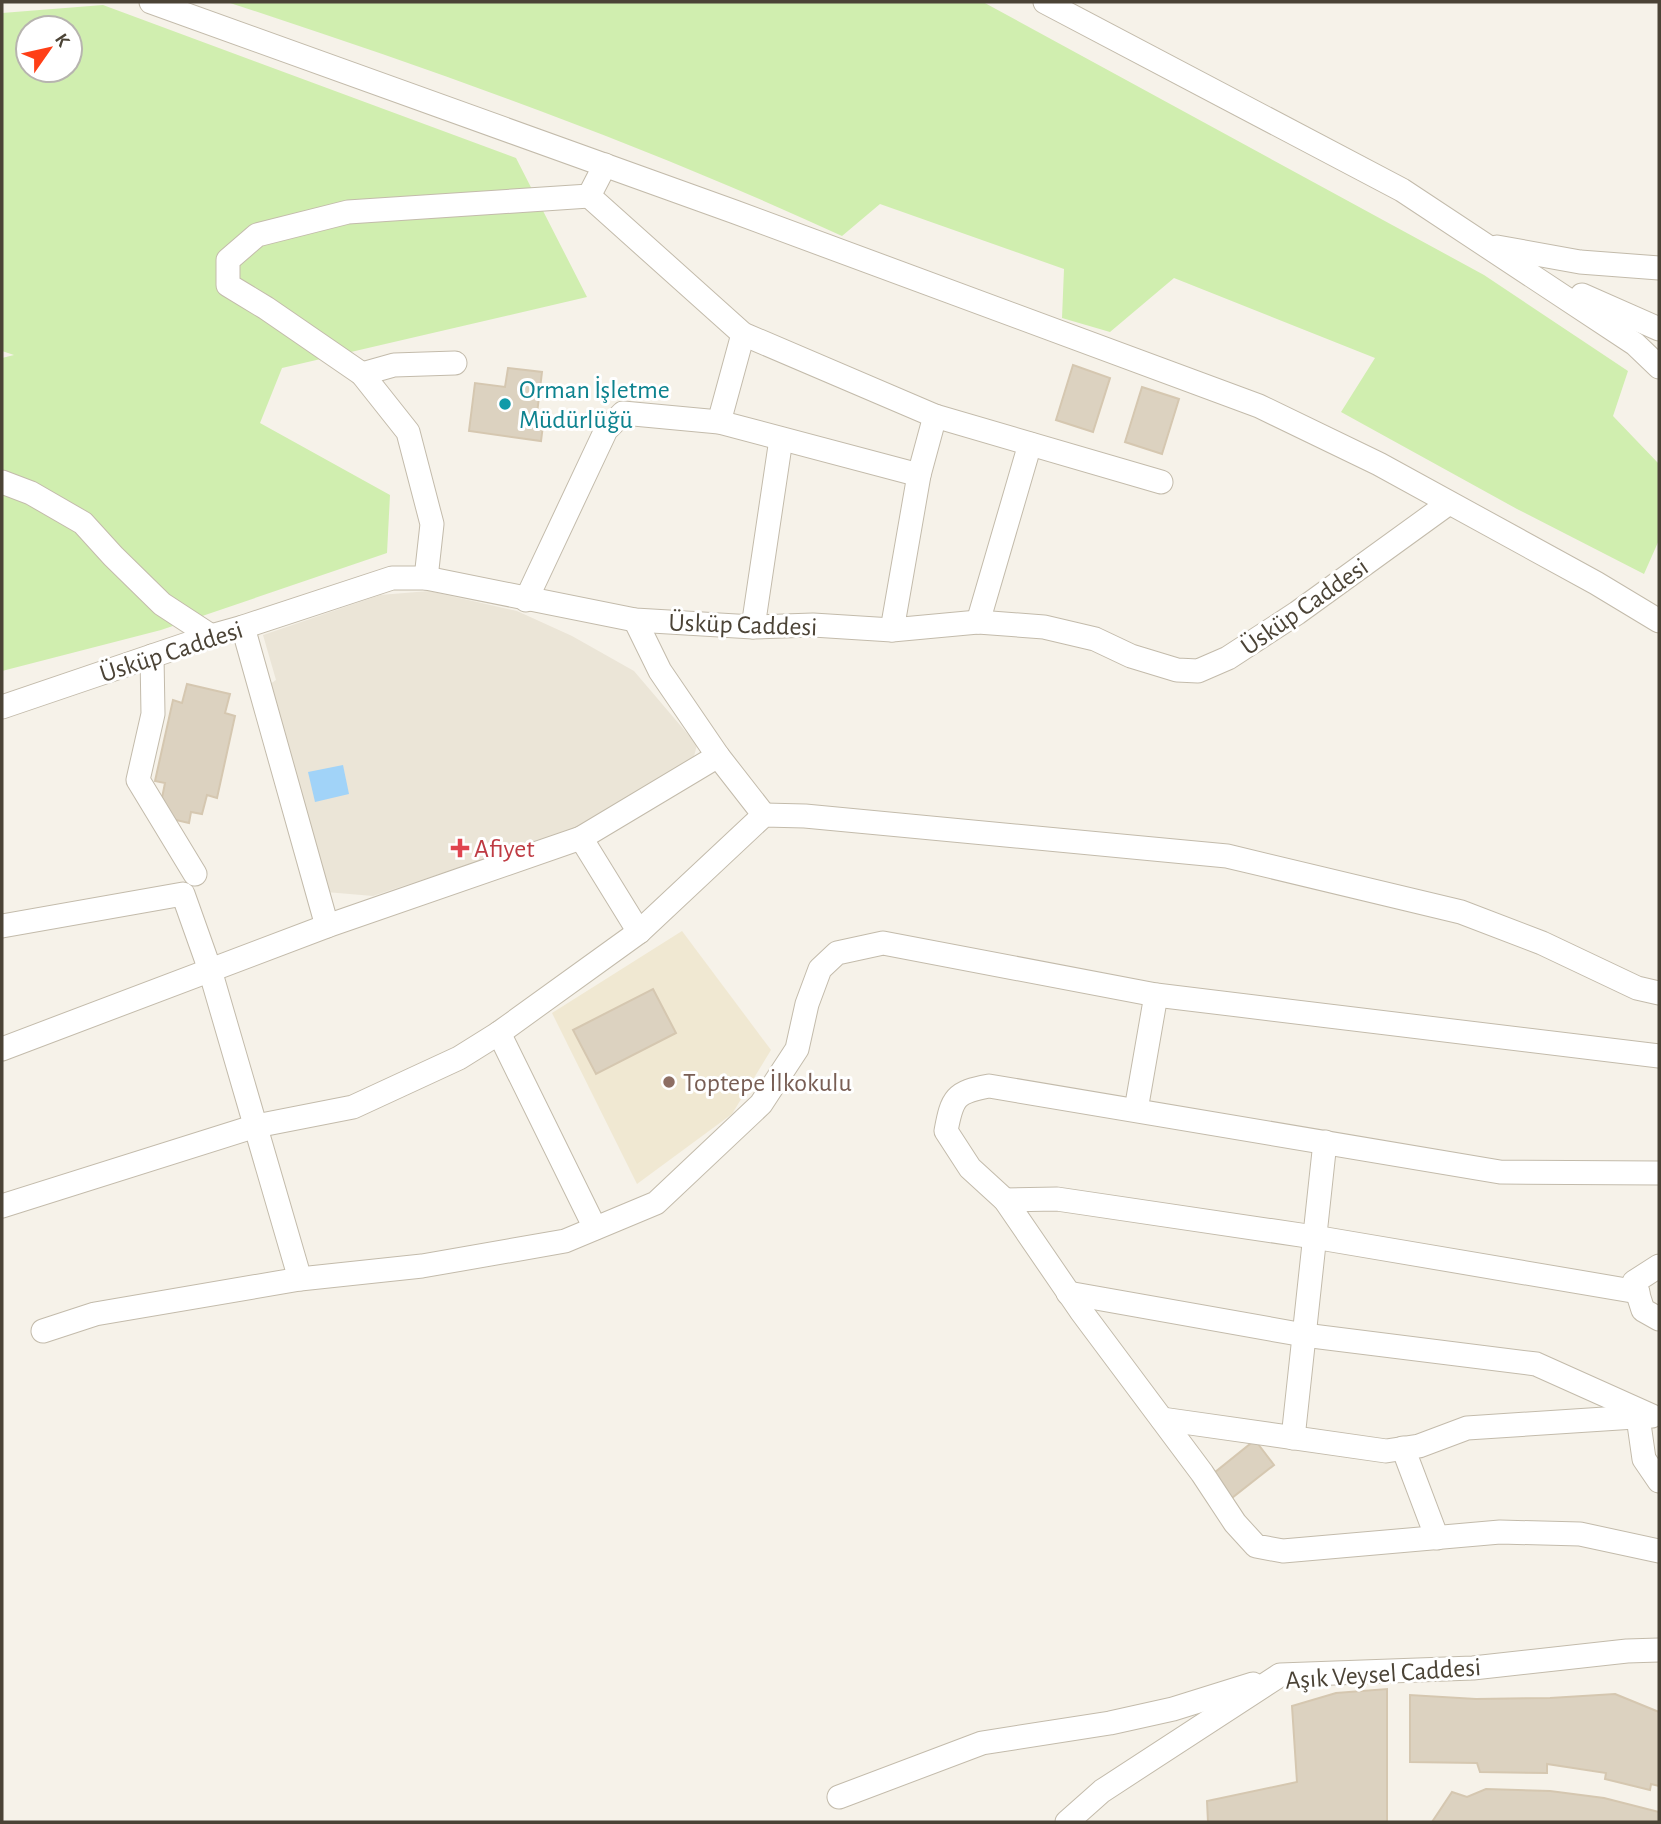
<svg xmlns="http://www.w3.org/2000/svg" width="1661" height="1824" font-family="'Alegreya Sans',sans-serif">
  <rect width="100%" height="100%" fill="#f6f2e9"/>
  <path fill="#ebe5d7" d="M429,591L517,611L572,636L634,671L697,745L693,760L640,795L567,832L373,896L326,892L267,686L276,680L263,635L380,595Z"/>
  <path fill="#f0e8d2" d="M682,931L771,1050L732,1114L637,1184L552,1013Z"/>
  <g fill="#d0eeaf" fill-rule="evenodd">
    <path d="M227,2H983L1484,275L1628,371L1613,416L1659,464V540L1644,574L1517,509L1341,412L1375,358L1174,278L1110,332L1062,318L1064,269L880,204L842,236C643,144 435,70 227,2Z"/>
    <path d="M103,5L516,158L587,297L282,368L260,423L390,495L387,553L161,630L2,671V358L14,355L2,351V13ZM28,28H70V70H28Z"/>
  </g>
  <path fill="#a1d3f8" d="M343,765L349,794L315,802L308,772Z"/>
  <g fill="#dcd2c0" stroke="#d5c7b0" stroke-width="2">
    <path d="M1073,365L1110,378L1093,432L1056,420Z"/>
    <path d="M508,368L542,372L536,422L543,425L541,441L469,431L475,383L505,387Z"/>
    <path d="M1142,387L1179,399L1162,454L1125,442Z"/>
    <path d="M187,684L230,694L225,713L235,716L217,798L207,795L202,814L191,812L189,823L163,817L161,803L165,783L155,781L173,700L182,703Z"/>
    <path d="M653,989L676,1033L596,1074L573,1030Z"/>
    <path d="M1255,1440L1274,1465L1228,1501L1209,1477Z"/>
    <path d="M1387,1689V1822H1208L1207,1801L1297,1782L1292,1706L1336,1693Z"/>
    <path d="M1615,1694L1659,1712V1786L1651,1784L1650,1790L1605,1779L1606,1773L1547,1764V1773L1480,1772L1477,1763L1410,1762V1695L1476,1699L1550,1698Z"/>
    <path d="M1486,1789L1550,1791L1604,1798L1659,1812V1822H1432L1452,1792L1467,1797Z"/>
  </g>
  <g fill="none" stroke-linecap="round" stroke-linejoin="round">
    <defs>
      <g id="minor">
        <path d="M151,2L735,212L1259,406L1379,464L1596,583L1659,621"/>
        <path d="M1045,2L1402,190L1635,344L1659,367"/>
        <path d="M589,196L743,334L935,416L1161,482"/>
        <path d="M1497,247L1580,262L1659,268"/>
        <path d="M1582,295L1659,329"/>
        <path d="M362,374L394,365L455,363"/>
        <path d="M719,422L743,334"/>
        <path d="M2,482L31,493L83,523L113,556L162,604L211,636"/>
        <path d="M426,578L432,524L408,432L362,374L266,308L228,285V260L257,235L348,212L589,196L605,165"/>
        <path d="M526,600L606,430L623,413L719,422L919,475"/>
        <path d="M635,620L660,671L718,756L764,815"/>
        <path d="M978,622L1030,444"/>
        <path d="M243,627L327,926"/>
        <path d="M753,627L781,439"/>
        <path d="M892,630L919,475L935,416"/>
        <path d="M152,656L153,714L138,780L195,874"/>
        <path d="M2,707L211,636L243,627L392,578H426L635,620L753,627L813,625L892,630L978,622L1044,627L1095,639L1131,656L1177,670L1198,671L1228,658L1297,613L1449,503"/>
        <path d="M581,838L639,932"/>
        <path d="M2,926L183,894L210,970L300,1279L422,1266L565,1241L656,1203L761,1104L797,1049L807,1004L820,969L837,953L883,943L1156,995L1659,1056"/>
        <path d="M499,1033L595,1228"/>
        <path d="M2,1049L327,926L581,838L718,756"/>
        <path d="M1136,1110L1156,995"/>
        <path d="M1659,1173L1500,1172L989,1086C955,1092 952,1098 946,1131L970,1168L1005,1200L1081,1311L1202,1473L1235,1523L1256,1546L1283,1551L1500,1532L1580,1534L1659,1551"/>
        <path d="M1005,1200L1057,1199L1314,1237L1638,1292"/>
        <path d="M2,1206L256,1126L353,1107L459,1058L499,1033L639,932L764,815L805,816L1227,856L1461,912L1542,943L1637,988L1659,993"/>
        <path d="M1659,1266L1634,1282L1643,1310L1659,1319"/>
        <path d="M1068,1293L1304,1335L1536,1364L1652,1416"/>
        <path d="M43,1331L95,1314L300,1279"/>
        <path d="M1638,1417L1644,1459L1659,1481"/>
        <path d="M1162,1419L1386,1451L1419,1446L1467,1428L1650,1416"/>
        <path d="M1293,1438L1325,1142"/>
        <path d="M1403,1448L1437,1538"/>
        <path d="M839,1797L982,1743L1110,1723L1173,1709L1253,1684"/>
        <path d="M1067,1822L1102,1791L1280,1675L1473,1668L1627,1651L1659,1650"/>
      </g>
    </defs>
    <use href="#minor" stroke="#c3bbab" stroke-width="25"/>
    <use href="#minor" stroke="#fff" stroke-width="23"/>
  </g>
  <circle fill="#0f9aa8" stroke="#fff" stroke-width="2.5" cx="505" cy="404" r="7"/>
  <path fill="#e0444e" stroke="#fff" stroke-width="2.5" d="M456.5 837.5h7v7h7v7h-7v7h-7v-7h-7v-7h7z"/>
  <circle fill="#8d6e63" stroke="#fff" stroke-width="2.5" cx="669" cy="1082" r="7"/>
  <g text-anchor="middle" stroke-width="6" stroke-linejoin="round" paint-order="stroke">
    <g font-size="26" fill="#0d838f" stroke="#fff" text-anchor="start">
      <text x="519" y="398">Orman İşletme<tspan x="519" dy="30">Müdürlüğü</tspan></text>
    </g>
    <g font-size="26" fill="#4b4336" stroke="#fff">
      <text transform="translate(1304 606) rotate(-35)" y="9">Üsküp Caddesi</text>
      <text transform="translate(743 624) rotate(2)" y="9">Üsküp Caddesi</text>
      <text transform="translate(171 651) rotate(-18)" y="9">Üsküp Caddesi</text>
      <text transform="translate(1383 1673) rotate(-4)" y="9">Aşık Veysel Caddesi</text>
    </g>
    <g font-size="26" fill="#be3a42" stroke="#fff" text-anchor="start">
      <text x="474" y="857">Afiyet</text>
    </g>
    <g font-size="26" fill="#785e54" stroke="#fff" text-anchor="start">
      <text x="683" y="1091">Toptepe İlkokulu</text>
    </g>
  </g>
  <rect width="1661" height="1824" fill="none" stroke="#4b4336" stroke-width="7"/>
  <g transform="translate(49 49) rotate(56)"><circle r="33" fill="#ffffff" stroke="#b7b4af" stroke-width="2"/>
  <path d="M0-5L12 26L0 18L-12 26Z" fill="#ff3f17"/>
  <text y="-10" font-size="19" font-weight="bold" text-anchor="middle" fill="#4b4336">K</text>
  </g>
</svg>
